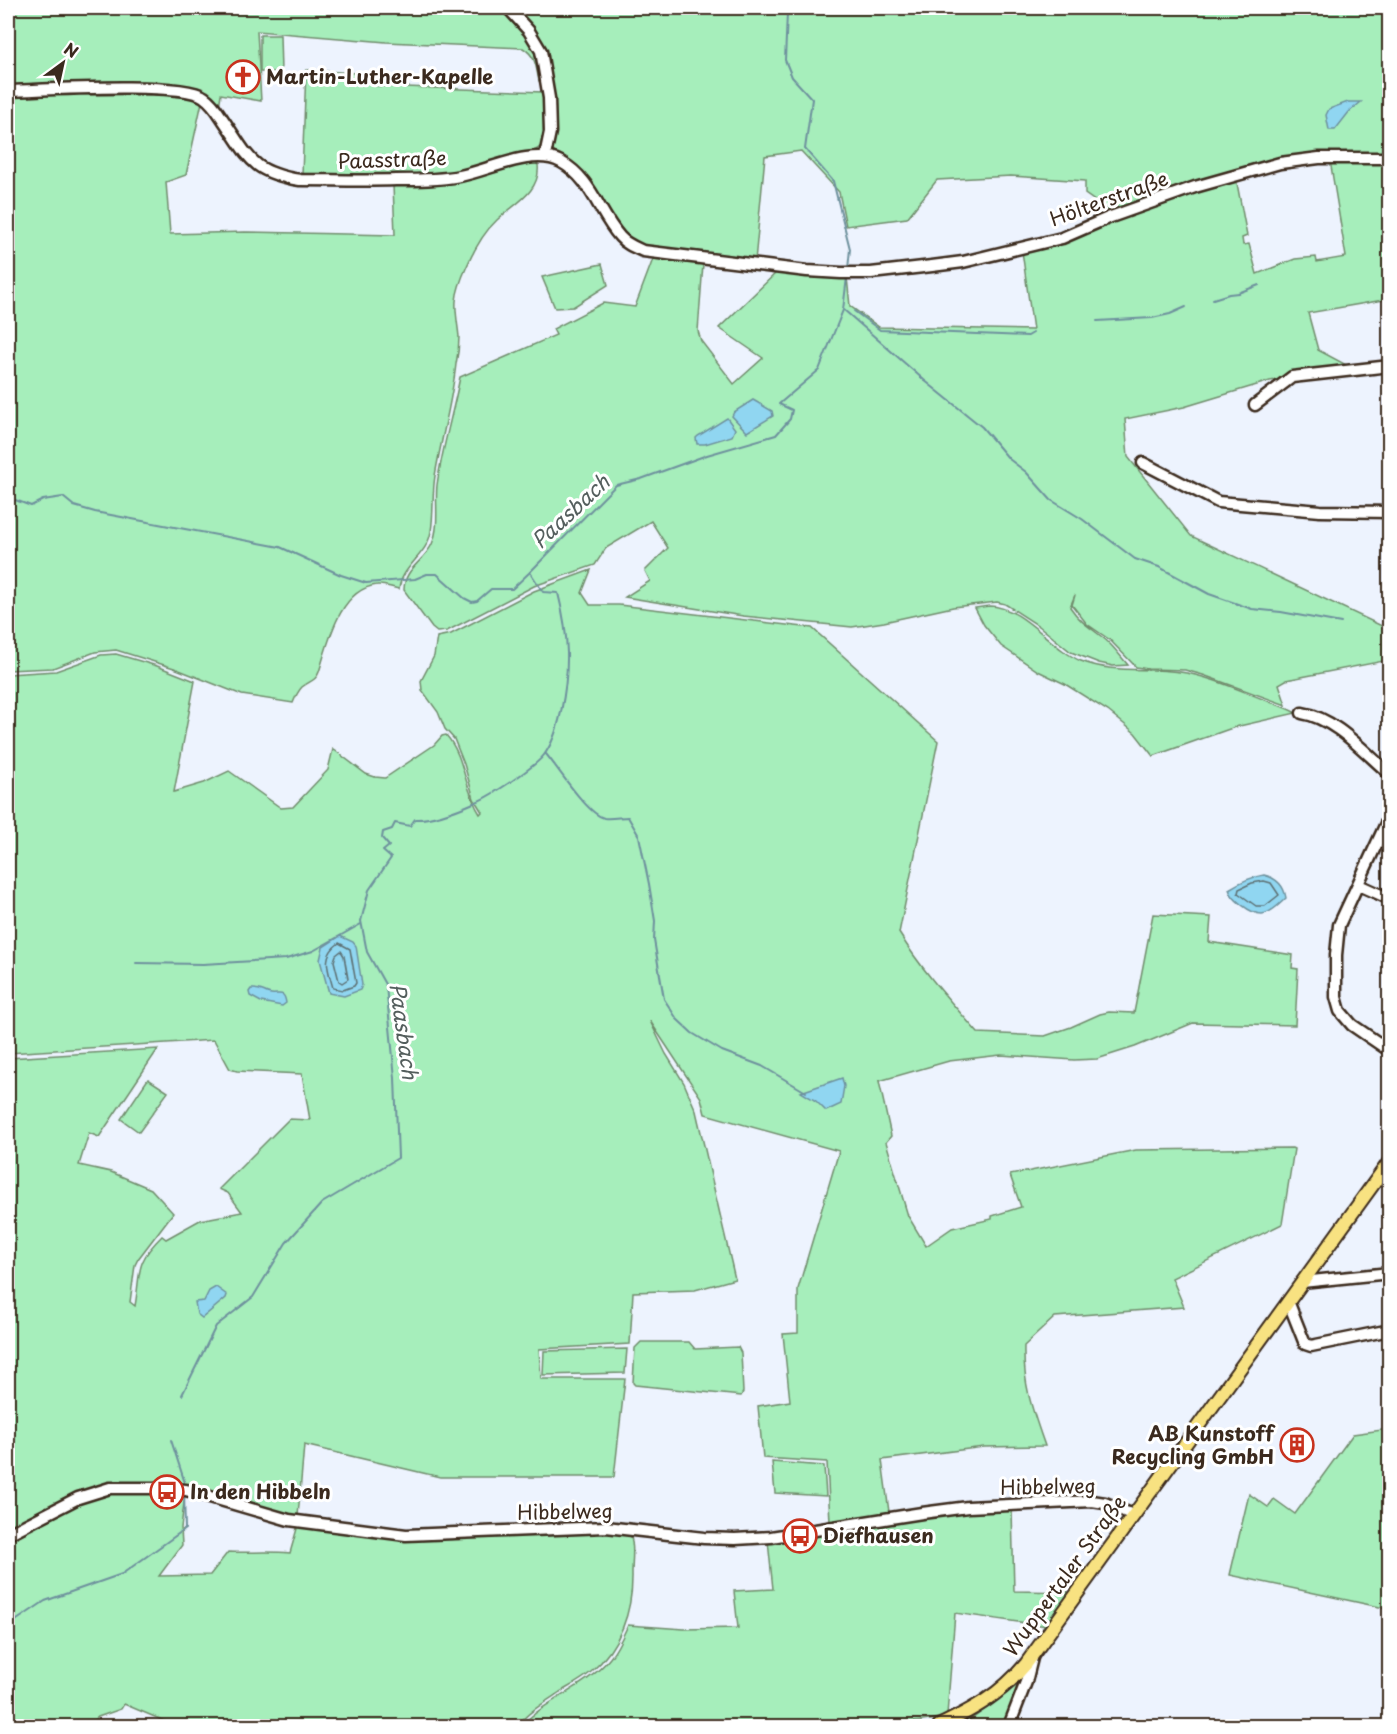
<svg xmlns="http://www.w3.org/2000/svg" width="1397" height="1734" font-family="'Playpen Sans',sans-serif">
  <rect width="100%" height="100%" fill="#edf3fe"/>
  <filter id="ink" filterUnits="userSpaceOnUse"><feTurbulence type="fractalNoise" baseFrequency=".0167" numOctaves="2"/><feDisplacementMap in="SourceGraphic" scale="12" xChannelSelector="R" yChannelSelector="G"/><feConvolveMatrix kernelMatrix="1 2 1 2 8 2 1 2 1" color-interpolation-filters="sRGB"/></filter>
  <g filter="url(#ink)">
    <g fill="#a6eebb" stroke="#708c6c" stroke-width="1.5">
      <path d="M8,8H501L533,44L544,84L539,81C536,67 536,56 523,48L386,42L257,31L261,101L221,94L219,107L201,90L182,86L8,87Z"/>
      <path d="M512,8H1389V155H1318L1112,213L1085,194V181L1011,176L937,180L907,218L846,226L839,192L801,151L765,156L755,261L644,248L622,235L580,170L556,155L552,149L546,54Z"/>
      <path d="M260,35H280L281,72H260Z"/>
      <path d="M306,70L353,73L377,86L543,92L545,93C545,108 548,130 542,144C540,149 534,151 530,153C505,160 479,169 454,173C404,180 352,176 302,175Z"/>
      <path d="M128,92L195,96L202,102L186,175L166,182L170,234L245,232L395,235L393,185H421L457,182L533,161L538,165C541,192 514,204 497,220C484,232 474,250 467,266C462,277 457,289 456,301C455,312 458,325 459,337C459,346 458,355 456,364C452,402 441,439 435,476C432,494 434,513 431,531C428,555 402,565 399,589C392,588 384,584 377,585C339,589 328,644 319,672C316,681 309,681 302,687C298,691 295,698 293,703L242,695L174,668L116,650L95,652L53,668L8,670V95Z"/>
      <path d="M1330,160H1389V299L1308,313L1318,350L1352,368L1270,381L1184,407L1125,419L1128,457L1191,536L1384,627L1389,649V660L1286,680L1279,684L1286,705L1203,675L1185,670L1148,669L1136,667L1110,640L1087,624L1072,605L1075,595L1070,607C1083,626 1093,628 1109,643C1116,650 1122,658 1128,665L1113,666L1099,663L1071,652L1039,626L1005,604L997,602L953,607L884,622L852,627L743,616L625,597L650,581L645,571L668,548L651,521L606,548L595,565L534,586L447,631L437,632L432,628L404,590C404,568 424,562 432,544C440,526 435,504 437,485C442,449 453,413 460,377L556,335L553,329L603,303L635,307L653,259L703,264L698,331L701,341L734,384L763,358L719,328L778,271L847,277L850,306L879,327L1033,330L1022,251L1107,220L1236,178L1247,236L1242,238L1243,245L1249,244L1257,274L1295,259L1316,257L1317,262L1346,257Z"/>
      <path d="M602,264L608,285L573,307L555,308L542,277Z"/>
      <path d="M591,570L582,593L590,605H619L812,628L938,741L899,933C921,969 950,1001 978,1033L1045,1036L1071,1027L1100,1014L1109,1012L1134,1013L1153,914L1211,917L1209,942L1293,955L1292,968L1298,969L1295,1025L1193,1023L1135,1047L1097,1059L1074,1060L1001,1055L949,1061L879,1081L891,1136L886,1142L908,1216L926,1246L952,1228L992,1219V1216L1021,1207L1010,1175L1136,1150L1292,1148L1294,1149L1282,1224L1172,1278L1184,1307L1055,1317L1024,1346C1023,1385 1032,1409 1045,1446L984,1447L882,1460L889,1512L830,1522L827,1462L763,1458L758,1406L790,1401L783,1334L798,1333V1289L839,1151L705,1114L701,1098L650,1021L666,1054L684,1083L696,1111L735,1279L695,1290L633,1292L630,1344L539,1349L541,1379H625L614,1477H440L304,1445L298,1516L253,1507L212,1493L108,1485L8,1529V1058L158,1049L99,1137L89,1133L79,1165L111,1172L151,1189L173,1213L138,1259L135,1265L130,1302L135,1306C141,1273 134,1263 162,1236L166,1239L200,1220L242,1212L228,1193L219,1189L289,1119L310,1120L302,1074L237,1071L230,1069L214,1040L8,1053V674L56,671L101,655L116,654L157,666L195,681L174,792L204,783L229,771L281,808L293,807L328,770L333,749L366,774L375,777L385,778L434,745L442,736L446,735C465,756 464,790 480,814L482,812L474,799L464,764L454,739L445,729L438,712L422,690L421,681L434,656L437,637L451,634L534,591Z"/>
      <path d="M989,606C1023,606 1051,649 1081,661C1114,674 1146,667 1180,672C1208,676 1237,689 1263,699C1274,704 1286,707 1296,713L1235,727L1153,756L1135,733L1108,711L1065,684L1038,671L1001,646L984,625L975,608Z"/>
      <path d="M148,1079L168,1092L139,1132L121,1119Z"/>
      <path d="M641,1342H689L695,1349L738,1347L741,1353L743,1392L741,1396L635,1385L633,1383L635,1348Z"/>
      <path d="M627,1349L625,1373L543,1375L544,1351Z"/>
      <path d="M1389,1429V1609L1230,1575L1249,1494L1268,1507L1274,1499L1295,1514L1353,1434Z"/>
      <path d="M772,1462L824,1466L826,1496L775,1493Z"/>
      <path d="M132,1491L185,1494L181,1528L182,1545L159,1576L210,1575L228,1552C249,1553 269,1551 290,1553L298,1525C340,1529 383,1535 426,1537C494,1540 561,1530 629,1532C635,1543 632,1561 632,1573C633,1611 620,1647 591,1672C582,1680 570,1686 560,1692C545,1702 528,1712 517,1726H176L124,1704L121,1709L98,1717L87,1726H8V1538L72,1505L100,1495Z"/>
      <path d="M1012,1509L1014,1591L1072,1592L1047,1626L955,1613L947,1715C920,1726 886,1721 857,1726H521C546,1699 586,1688 610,1658C618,1648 623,1636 628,1625L684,1629L738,1628L734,1591L773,1589L768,1541L971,1511Z"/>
      <path d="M1022,1682L1007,1726H955L973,1718Z"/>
    </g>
    <g fill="#90d6f1" stroke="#6e919d" stroke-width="1.5">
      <path d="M1348,102H1361L1349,112L1335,130H1329L1326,115L1329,109Z"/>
      <path d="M753,400L772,411L773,416L747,432L732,416L734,412Z"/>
      <path d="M727,418L735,429L732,436L705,444H697L696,438L698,436Z"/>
      <path d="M1264,875C1276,878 1284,885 1286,898C1281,903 1269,914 1262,914C1250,914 1231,898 1229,889C1240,882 1251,877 1264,875Z"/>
      <path d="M340,936L353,942L356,946L362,985L360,990L344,996L329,993L320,960L323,947Z"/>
      <path d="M251,989C263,988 263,993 271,994C280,995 284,990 286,1003L282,1006L261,1002L250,996L249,992Z"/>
      <path d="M842,1078L844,1086L841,1104L826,1111L816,1101L801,1092Z"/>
      <path d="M216,1287L227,1295L226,1298L202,1318L197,1314L195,1302L204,1301L209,1291Z"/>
    </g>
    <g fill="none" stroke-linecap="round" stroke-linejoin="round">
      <g stroke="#5d6f72" stroke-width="1.5">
        <path d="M1264,881L1271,883L1279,895L1265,906H1256L1238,893L1239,889L1252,883Z"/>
        <path d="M339,943L350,949L356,983L354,986L343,990L333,988C328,969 321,956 339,943Z"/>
        <path d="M341,951L344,956L348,979L342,983L339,981L334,961L336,955Z"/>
      </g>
      <g stroke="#6e919d" stroke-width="2">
        <path d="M791,8L787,13L785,60L792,77L812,99L805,149L833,181L850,249L848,269"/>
        <path d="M1213,299L1229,294L1238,293L1259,285"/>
        <path d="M844,310L924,380L982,427L1009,459L1026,472L1051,500L1082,519L1135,559L1159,567L1209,594L1252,609L1281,612L1341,623"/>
        <path d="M854,311L880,330L1028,336L1033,333"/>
        <path d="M1097,321L1152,318L1170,314L1186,307"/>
        <path d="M8,498H10L31,506L43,500L63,497L74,506L95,512L280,547L341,575L366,583L415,579L427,574H437L464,598L472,602L477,601L491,589H512L530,572"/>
        <path d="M546,754C558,768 587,814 604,818C611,819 621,817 628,817L639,836L649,884L655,921L654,940L664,999L677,1019L692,1033L722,1051L762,1066L806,1092"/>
        <path d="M136,963L203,964L286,959L313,951L361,924"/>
        <path d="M182,1395L216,1326L253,1297L286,1243L322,1203L398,1158L395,1078L386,986L367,952L361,921L369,890L391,858L383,851L389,846L382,838L383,832L392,829L395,823L410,826L415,819C432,820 460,809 476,802C491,796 535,767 544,755C553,743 558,726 561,712C570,669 569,636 558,593L543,592L530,572L616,485L641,479L707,455L776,435L790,419L792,410L779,404L819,370L843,310L847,277"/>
        <path d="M171,1440L184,1480V1487"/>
        <path d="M8,1626L45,1601L122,1574L185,1529L184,1493"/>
      </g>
      <defs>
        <g id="minor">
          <path d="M508,8L529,31L541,51L549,98L550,132L545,156"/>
          <path d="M8,91C42,90 182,81 204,97C213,103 218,112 224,121C250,159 252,172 300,180C332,180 364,181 396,180C418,180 439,180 460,176C490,170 533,147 561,162C592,179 598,212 620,237C626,244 634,247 643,251L807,271L841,273H871L932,266L963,262L1062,238L1108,218L1195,187L1280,163L1319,158H1390"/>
          <path d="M1255,405L1292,377L1390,366"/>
          <path d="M1143,463L1218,502L1320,511L1390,512"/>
          <path d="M1302,713C1335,718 1364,752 1390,774"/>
          <path d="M1390,815L1339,925L1336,955V997L1340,1011L1352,1025L1390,1051"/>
          <path d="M1359,885L1390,899"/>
          <path d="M1302,1282L1390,1273"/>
          <path d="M1288,1301L1305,1344L1311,1346L1390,1330"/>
          <path d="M8,1534L78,1498L110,1488H156L186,1490L289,1520L406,1535L606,1527L704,1538L735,1539L771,1537L922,1513L968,1507L1092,1501L1105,1503L1133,1515"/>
          <path d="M1009,1726L1026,1682L1032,1658"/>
        </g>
        <path id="major" d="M939,1726C974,1709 1000,1695 1026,1664L1390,1161"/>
      </defs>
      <use href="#minor" stroke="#3b2a1e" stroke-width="15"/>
      <use href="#major" stroke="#3b2a1e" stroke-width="16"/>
      <use href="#minor" stroke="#fff" stroke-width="10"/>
      <use href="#major" stroke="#f8e281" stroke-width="12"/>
    </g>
  </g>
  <defs>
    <symbol id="church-ring" viewBox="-11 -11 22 22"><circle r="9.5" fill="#fff" stroke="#c8321e" stroke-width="1.5"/><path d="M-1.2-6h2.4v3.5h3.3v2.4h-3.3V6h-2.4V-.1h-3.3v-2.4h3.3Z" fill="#c8321e"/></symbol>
    <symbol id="building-ring" viewBox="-11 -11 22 22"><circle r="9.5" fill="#fff" stroke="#c8321e" stroke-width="1.5"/><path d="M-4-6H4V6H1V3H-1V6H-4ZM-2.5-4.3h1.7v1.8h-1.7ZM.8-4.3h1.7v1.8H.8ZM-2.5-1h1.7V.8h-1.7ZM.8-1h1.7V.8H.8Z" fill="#c8321e"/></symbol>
    <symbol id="bus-ring" viewBox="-11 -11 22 22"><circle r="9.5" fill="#fff" stroke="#c8321e" stroke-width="1.5"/><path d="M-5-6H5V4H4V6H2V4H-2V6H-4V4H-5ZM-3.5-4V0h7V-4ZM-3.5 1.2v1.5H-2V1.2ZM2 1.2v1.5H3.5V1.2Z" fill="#c8321e"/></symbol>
  </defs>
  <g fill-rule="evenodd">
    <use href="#church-ring" x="224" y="58" width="38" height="38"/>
    <use href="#building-ring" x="1278" y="1426" width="38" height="38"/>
    <use href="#bus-ring" x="148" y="1473" width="38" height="38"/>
    <use href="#bus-ring" x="781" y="1517" width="38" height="38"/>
  </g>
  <g text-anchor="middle" stroke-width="6" stroke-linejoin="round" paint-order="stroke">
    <g font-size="20" font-weight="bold" fill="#3b2a1e" stroke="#fff" text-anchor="start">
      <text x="266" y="84">Martin-Luther-Kapelle</text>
      <text x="1274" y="1441" text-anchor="end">AB Kunstoff<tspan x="1274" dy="23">Recycling GmbH</tspan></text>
      <text x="190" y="1499">In den Hibbeln</text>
      <text x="823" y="1543">Diefhausen</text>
    </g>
    <g font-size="20" fill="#3b2a1e" stroke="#fff">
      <text transform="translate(392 160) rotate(-2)" y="7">Paasstraße</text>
      <text transform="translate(1109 199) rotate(-20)" y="7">Hölterstraße</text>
      <text transform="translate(1048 1487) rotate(-1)" y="7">Hibbelweg</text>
      <text transform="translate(565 1512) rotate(-1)" y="7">Hibbelweg</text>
      <text transform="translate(1065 1576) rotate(-54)" y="7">Wuppertaler Straße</text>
    </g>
    <g font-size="21" font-style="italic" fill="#545e5d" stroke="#fff">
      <text transform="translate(571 512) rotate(-43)" y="7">Paasbach</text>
      <text transform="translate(403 1031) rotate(82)" y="7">Paasbach</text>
    </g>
  </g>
  <rect width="1397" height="1734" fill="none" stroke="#fff" stroke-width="30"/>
  <rect x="15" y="15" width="1367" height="1704" fill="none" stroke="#3b2a1e" stroke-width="2" filter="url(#ink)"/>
  <g transform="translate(63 63) rotate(33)" stroke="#ffffff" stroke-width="4.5" paint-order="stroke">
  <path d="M0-4.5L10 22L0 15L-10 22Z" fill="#3b2a1e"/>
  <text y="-9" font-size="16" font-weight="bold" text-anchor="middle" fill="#3b2a1e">N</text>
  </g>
</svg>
